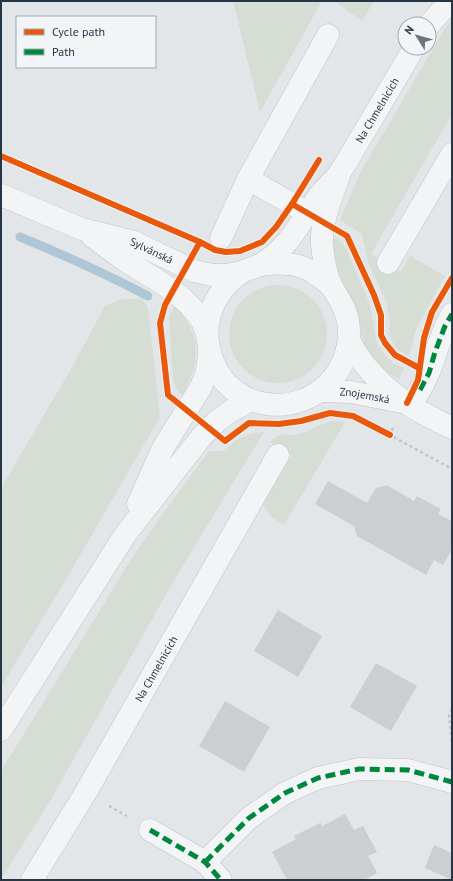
<svg xmlns="http://www.w3.org/2000/svg" width="453" height="881" font-family="'PT Sans',sans-serif">
  <rect width="100%" height="100%" fill="#e3e6e9"/>
  <g fill="#d5ddd4">
    <path d="M233,1H322L260,112Z"/>
    <path d="M334,1H374L362,21Z"/>
    <path d="M452,19V114L371,254L401,272L410,256L445,276L416,329L409,356L397,349L392,341L389,333L390,325L387,303L368,262L362,234L340,220L360,173L441,35Z"/>
    <path d="M333,238L338,240L346,248L369,302L372,315L377,343L384,354L393,363L404,368L399,379L382,369L372,358L364,344L354,303L338,273L335,259Z"/>
    <circle cx="278" cy="334" r="49"/>
    <path d="M142,298L148,308L160,417L68,576L1,687V488L74,364L105,306L119,300Z"/>
    <path d="M175,305C201,336 201,359 183,395C177,390 174,387 173,379L169,319L170,315Z"/>
    <path d="M332,421L345,422L284,525L271,517L263,504L292,455L270,442C285,428 284,438 299,434C310,431 320,424 332,421Z"/>
    <path d="M264,432L173,582L49,803L1,879V771L132,558L161,516L209,451H223L239,438L255,433Z"/>
  </g>
  <g fill="none" stroke-linecap="round" stroke-linejoin="round">
    <path stroke="#afc6d7" stroke-width="9" d="M20,237C64,255 106,274 148,296"/>
  </g>
  <g fill="#cccfd2">
    <path d="M328,481L367,503L376,488L387,485L414,501L417,496L441,509L438,514L452,521V549L443,565L434,560L426,575L357,536L354,526L315,504Z"/>
    <path d="M278,610L322,636L298,677L254,651Z"/>
    <path d="M376,663L417,686L391,731L350,707Z"/>
    <path d="M225,701L270,727L244,772L199,746Z"/>
    <path d="M345,814L354,830L363,826L377,852L368,856L377,873L364,880H287L272,852L296,839L294,836L320,823L322,826Z"/>
    <path d="M434,845L452,853V880L425,868Z"/>
  </g>
  <g fill="none" stroke-linecap="round" stroke-linejoin="round">
    <defs>
      <g id="minor">
        <path d="M429,25L450,1"/>
        <path id="s1" d="M340,173C333,194 321,220 322,243C323,256 326,275 332,287C338,298 346,308 348,321C356,369 315,411 267,404C250,402 232,392 222,378C206,355 202,325 216,300C222,289 231,279 242,272C247,269 254,268 259,265C270,260 280,250 288,241C299,227 308,212 318,197C325,188 334,181 340,172C350,158 357,143 366,129C382,102 398,75 414,48"/>
        <path d="M248,179L308,213"/>
        <path id="s2" d="M1,195L82,229L134,242L194,271L212,275H225L242,272"/>
        <path d="M93,237C103,244 113,252 123,259C150,277 184,292 201,320C204,324 205,330 207,334"/>
        <path d="M221,238L248,179L328,35"/>
        <path d="M388,263L452,154"/>
        <path d="M260,265C293,261 306,264 331,286"/>
        <path d="M349,340C361,365 384,387 406,403C420,413 437,420 452,428"/>
        <path id="s3" d="M321,391L351,392L402,402"/>
        <path d="M411,405C417,395 424,384 429,372C437,352 440,334 452,314"/>
        <path d="M138,504L163,448L201,387L207,371L209,353"/>
        <path d="M1,730L125,535L202,436L217,421L231,411L251,400"/>
        <path d="M150,830L205,862L221,880"/>
        <path d="M205,862L249,818L285,793L318,778L359,769L408,770L452,782"/>
        <path id="s4" d="M32,880L86,792L278,455"/>
      </g>
    </defs>
    <use href="#minor" stroke="#c1c4c7" stroke-width="23"/>
    <g stroke="#c1c5c9" stroke-width="2.5" stroke-dasharray="3 3" stroke-linecap="butt">
      <path d="M393,428L390,435L452,469"/>
      <path d="M452,709L449,715L452,744"/>
      <path d="M109,806L127,816"/>
    </g>
    <use href="#minor" stroke="#f3f4f6" stroke-width="22"/>
    <g stroke="#00873e" stroke-width="5" stroke-dasharray="10 5" stroke-linecap="butt">
      <path d="M420,390L429,373L435,352L445,326L452,314"/>
      <path d="M150,830L205,862L221,880"/>
      <path d="M205,862L249,818L285,793L318,778L359,769L408,770L452,782"/>
    </g>
    <defs>
      <g id="cycleway">
        <path d="M1,156L200,242L215,250L226,252L240,251L262,242L276,227L292,204L319,160"/>
        <path d="M292,204L347,236L374,295L381,315V335L385,343L395,355L419,368"/>
        <path d="M200,242L165,305L160,323L168,395L225,441L249,423L279,424L301,421L330,413L353,416L390,435"/>
        <path d="M407,403L418,380L424,338L432,312L452,278"/>
      </g>
    </defs>
    <use href="#cycleway" stroke="#f1f5f8" stroke-width="8"/>
    <use href="#cycleway" stroke="#e8590c" stroke-width="6"/>
  </g>
  <g text-anchor="middle" stroke-width="3.5" stroke-linejoin="round" paint-order="stroke">
    <g font-size="11" fill="#273645" stroke="#f1f5f8">
      <text dy="4" stroke="none"><textPath href="#s1" startOffset="680">Na Chmelnicích</textPath></text>
      <text dy="4" stroke="none"><textPath href="#s2" startOffset="161">Sylvánská</textPath></text>
      <text dy="4" stroke="none"><textPath href="#s3" startOffset="44">Znojemská</textPath></text>
      <text dy="4" stroke="none"><textPath href="#s4" startOffset="245">Na Chmelnicích</textPath></text>
    </g>
  </g>
  <rect width="453" height="881" fill="none" stroke="#273645" stroke-width="4"/>
  <rect x="16" y="16" width="140" height="52" fill="#f1f5f8" stroke="#a0a9b0"/>
  <rect x="24" y="29" width="20" height="6" fill="#e8590c" stroke="#a0a9b0"/>
  <text x="52" y="36" font-size="12" fill="#273645">Cycle path</text>
  <rect x="24" y="49" width="20" height="6" fill="#00873e" stroke="#a0a9b0"/>
  <text x="52" y="56" font-size="12" fill="#273645">Path</text>
  <g transform="translate(417 36) rotate(307)"><circle r="19" fill="#f1f5f8" stroke="#a0a9b0"/>
  <path d="M0-3L7 15L0 10L-7 15Z" fill="#69747e"/>
  <text y="-6" font-size="11" font-weight="bold" text-anchor="middle" fill="#273645">N</text>
  </g>
</svg>
